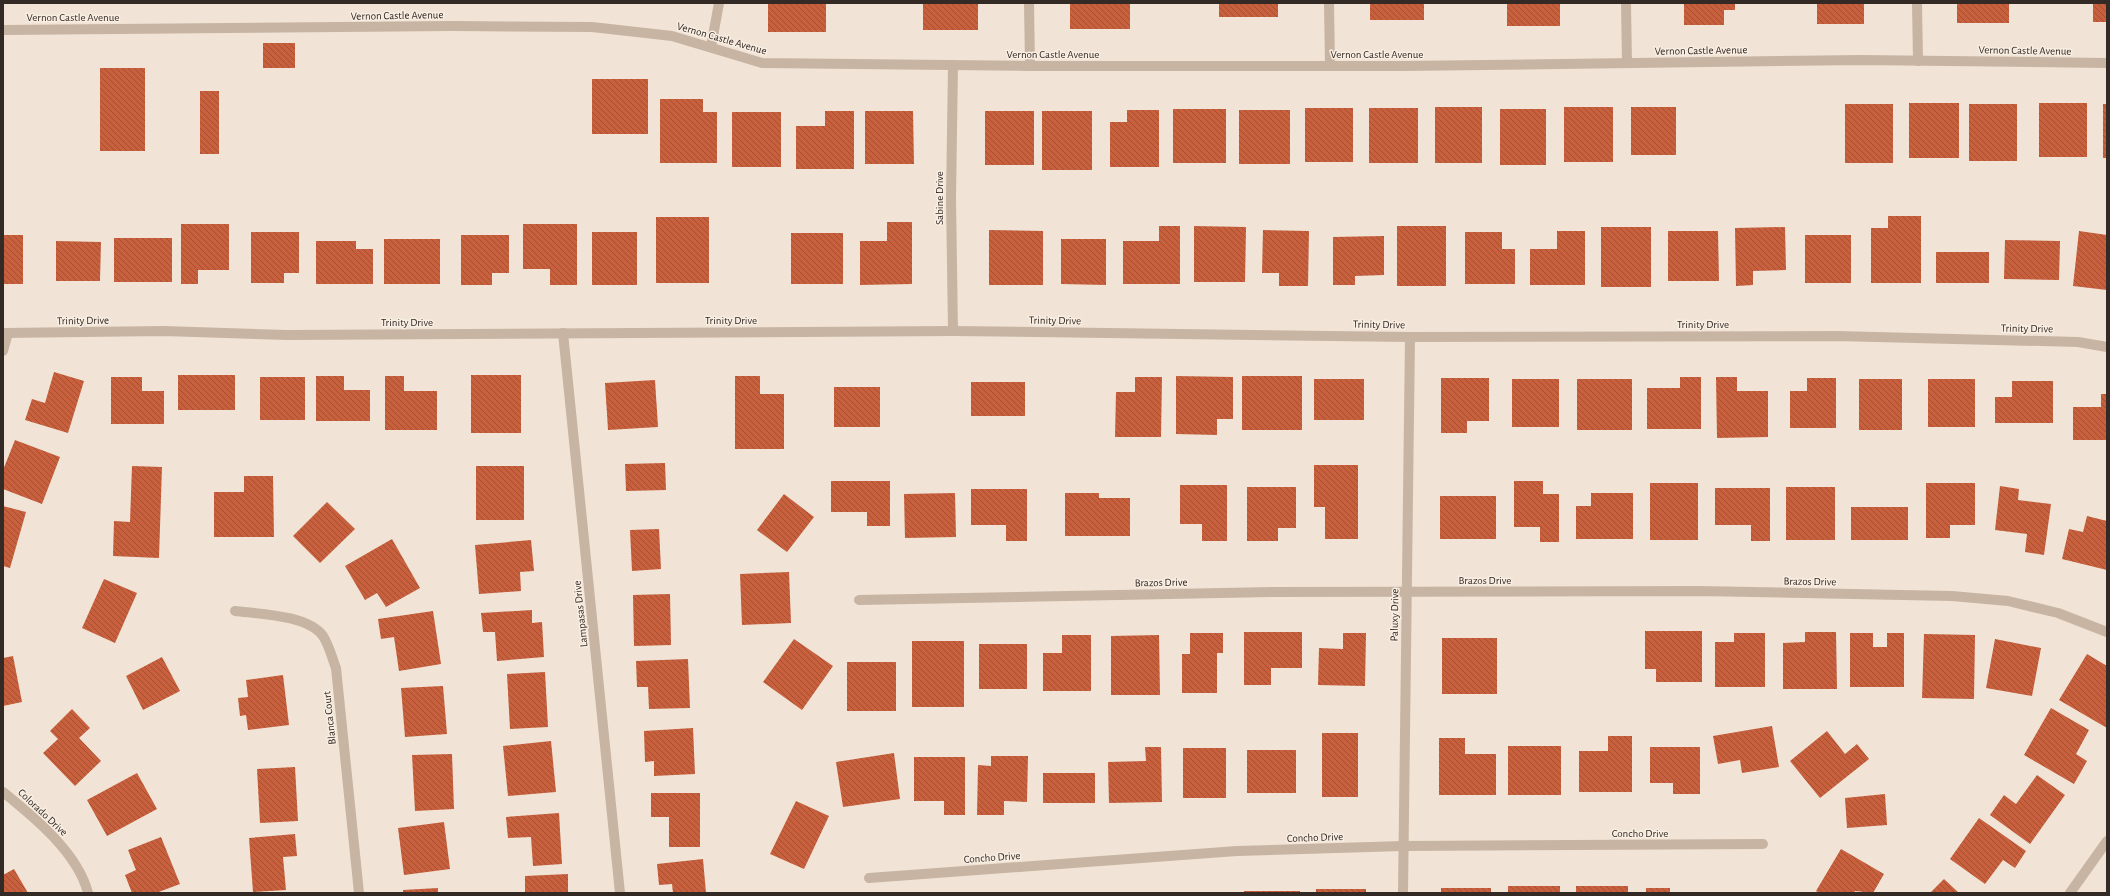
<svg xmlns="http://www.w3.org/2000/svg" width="2110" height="896" font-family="'Alegreya Sans',sans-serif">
  <defs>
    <pattern id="building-back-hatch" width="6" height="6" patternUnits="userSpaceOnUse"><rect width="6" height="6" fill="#c8603d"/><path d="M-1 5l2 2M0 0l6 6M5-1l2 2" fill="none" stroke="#a34f33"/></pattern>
  </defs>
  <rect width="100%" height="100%" fill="#f1e4d6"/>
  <g fill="url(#building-back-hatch)">
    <rect x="768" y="3" width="58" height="29"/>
    <rect x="923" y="3" width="55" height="27"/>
    <rect x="1070" y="3" width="60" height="26"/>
    <rect x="1219" y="3" width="59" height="14"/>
    <rect x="1370" y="3" width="54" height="17"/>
    <rect x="1507" y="3" width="53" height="23"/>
    <path d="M1684,3H1735V10H1724V25H1684Z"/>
    <rect x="1817" y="3" width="47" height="21"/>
    <rect x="1957" y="3" width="52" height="20"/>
    <rect x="2093" y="3" width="14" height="19"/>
    <rect x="263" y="43" width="32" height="25"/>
    <rect x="100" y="68" width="45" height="83"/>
    <rect x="592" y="79" width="56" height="55"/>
    <rect x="200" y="91" width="19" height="63"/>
    <path d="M660,99H703V112H717V163H660Z"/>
    <rect x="1909" y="103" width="50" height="55"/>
    <rect x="2039" y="103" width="48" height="54"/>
    <rect x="1845" y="104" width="48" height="59"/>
    <rect x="1969" y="104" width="48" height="57"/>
    <rect x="2103" y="104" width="4" height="54"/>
    <rect x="1435" y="107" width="47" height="56"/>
    <rect x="1564" y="107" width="49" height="55"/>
    <rect x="1631" y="107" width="45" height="48"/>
    <rect x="1305" y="108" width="48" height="54"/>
    <rect x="1369" y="108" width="49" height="55"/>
    <rect x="1173" y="109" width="53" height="54"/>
    <rect x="1500" y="109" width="46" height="56"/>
    <path d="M1127,110H1159V167H1110V122H1127Z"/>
    <rect x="1239" y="110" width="51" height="54"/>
    <path d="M825,111H854V169H796V126H825Z"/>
    <path d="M865,111H913L914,164H865Z"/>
    <rect x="985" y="111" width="49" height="54"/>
    <rect x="1042" y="111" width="50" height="59"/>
    <rect x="732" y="112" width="49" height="55"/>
    <path d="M1888,216H1921V283H1871V228H1888Z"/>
    <rect x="656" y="217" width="53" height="66"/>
    <path d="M887,222H912V284L860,285V241H887Z"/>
    <path d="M181,224H229V270H198V284H181Z"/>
    <path d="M523,224H577V285H550V269H523Z"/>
    <path d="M1159,226H1180V284H1123V241H1159Z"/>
    <path d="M1194,226L1246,227L1245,282H1194Z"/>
    <rect x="1397" y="226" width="49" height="60"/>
    <rect x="1601" y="227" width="50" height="60"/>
    <path d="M1785,227L1786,270L1753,271V285L1736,286L1735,228Z"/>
    <path d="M989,230L1043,231V285H989Z"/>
    <path d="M1263,230L1309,231L1308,286H1279V273H1262Z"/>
    <path d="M1557,231H1585V285H1530V249H1557Z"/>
    <path d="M1668,231H1718L1719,281H1668Z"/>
    <path d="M2079,231L2107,235V290L2073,286Z"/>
    <path d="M251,232H299V273H284V283H251Z"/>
    <rect x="592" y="232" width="45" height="53"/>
    <path d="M1465,232H1502V249H1515V284H1465Z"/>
    <rect x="791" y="233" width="52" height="51"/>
    <rect x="3" y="235" width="20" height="49"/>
    <path d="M461,235H509V273H492V285H461Z"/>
    <rect x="1805" y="235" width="46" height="48"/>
    <path d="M1384,236V275L1355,276V285H1333V237Z"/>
    <rect x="114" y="238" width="58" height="44"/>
    <rect x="384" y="239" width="56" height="45"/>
    <path d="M1061,239H1106V285L1061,284Z"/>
    <path d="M2005,240L2060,241L2059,280L2004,279Z"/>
    <path d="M56,241L101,242L100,281H56Z"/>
    <path d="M316,241H356V249H373V284H316Z"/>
    <rect x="1936" y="252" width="53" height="31"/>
    <path d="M54,372L84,381L68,433L25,420L32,399L45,403Z"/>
    <rect x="178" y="375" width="57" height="35"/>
    <rect x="471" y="375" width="50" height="58"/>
    <path d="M316,376H344V390H370V421H316Z"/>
    <path d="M385,376H404V391H437V430H385Z"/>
    <path d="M735,376H760V394H784V449H735Z"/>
    <path d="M1176,376L1233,377V419H1217V435L1176,434Z"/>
    <rect x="1242" y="376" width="60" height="54"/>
    <path d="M111,377H142V391H164V424H111Z"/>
    <rect x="260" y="377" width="45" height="43"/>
    <path d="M1135,377H1162L1161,437H1115L1116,392H1135Z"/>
    <path d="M1680,377H1701V429H1647V388H1680Z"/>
    <path d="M1716,377H1737V391H1768V437L1717,438Z"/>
    <path d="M1441,378H1489V421H1467V433H1441Z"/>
    <path d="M1807,378H1836V428H1790V391H1807Z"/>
    <rect x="1314" y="379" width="50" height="41"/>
    <rect x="1512" y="379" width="47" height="48"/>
    <rect x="1577" y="379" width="55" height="51"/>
    <rect x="1859" y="379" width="43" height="51"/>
    <rect x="1928" y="379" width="47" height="48"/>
    <path d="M655,380L658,427L608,430L605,383Z"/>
    <path d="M2012,381H2053V423H1995V397H2012Z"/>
    <rect x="971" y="382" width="54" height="34"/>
    <rect x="834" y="387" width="46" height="40"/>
    <path d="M2101,394H2107V440H2073V407H2101Z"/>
    <path d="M15,440L60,457L42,504L3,489V470Z"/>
    <path d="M665,463L666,490L626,491L625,464Z"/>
    <path d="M1314,465H1358V539H1325V507H1314Z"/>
    <path d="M132,466L162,467L159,558L113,556L114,521L130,522Z"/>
    <rect x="476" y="466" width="48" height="54"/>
    <path d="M244,476H273L274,537H214V492H244Z"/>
    <path d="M831,481H890V526H867V512H831Z"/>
    <path d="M1514,481H1543V494H1559V542H1540V527H1514Z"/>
    <rect x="1650" y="483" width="48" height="57"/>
    <path d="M1926,483H1975V525H1950V538H1926Z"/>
    <path d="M1180,485H1227V541H1202V524H1180Z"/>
    <path d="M2000,486L2019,489L2018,500L2051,504L2044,555L2025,552L2027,534L1995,530Z"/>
    <path d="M1247,487H1296V528H1278V541H1247Z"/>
    <rect x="1786" y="487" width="49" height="53"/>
    <path d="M1715,488H1770V541H1751V525H1715Z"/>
    <path d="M971,489H1027V541H1006V525H971Z"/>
    <path d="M955,493L956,537L905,538L904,494Z"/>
    <path d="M1065,493H1099V498H1130V536H1065Z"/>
    <path d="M1591,493H1633V539H1576V506H1591Z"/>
    <path d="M784,494L814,517L787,552L757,530Z"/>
    <rect x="1440" y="496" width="56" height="43"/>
    <path d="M327,502L355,529L320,563L293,536Z"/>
    <path d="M3,506L26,512L10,568L3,566Z"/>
    <rect x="1851" y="507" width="57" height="33"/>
    <path d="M2087,516L2107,521V570L2062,559L2069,529L2083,532Z"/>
    <path d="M659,529L661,569L632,571L630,530Z"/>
    <path d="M392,539L420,588L386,607L377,593L365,600L345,566Z"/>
    <path d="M531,540L534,571L520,572L521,591L479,594L475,545Z"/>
    <path d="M789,572L791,623L742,625L740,574Z"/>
    <path d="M104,579L137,593L115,643L82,628Z"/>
    <path d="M670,594L671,645L634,646L633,595Z"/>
    <path d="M532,610V623L542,622L544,657L497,661L495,632H483L481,613Z"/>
    <path d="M433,611L441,664L399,671L394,637L381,639L378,619Z"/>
    <path d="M1645,631H1702V682H1656V669H1645Z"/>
    <path d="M1244,632H1302V668H1271V685H1244Z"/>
    <path d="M1805,632H1836L1837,689H1783V643L1805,642Z"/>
    <path d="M1190,633H1223V653H1217V693H1182V654H1190Z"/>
    <path d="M1343,633H1366L1365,686L1318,685L1319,648L1343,649Z"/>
    <path d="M1734,633H1765V687H1715V642H1734Z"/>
    <path d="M1850,633H1873V647H1887V633H1904V687H1850Z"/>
    <path d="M1924,634L1975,635L1974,699L1922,698Z"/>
    <path d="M1062,635H1091V691H1043V653H1062Z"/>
    <path d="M1159,635L1160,695H1111V636Z"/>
    <rect x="1442" y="638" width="55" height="56"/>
    <path d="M794,639L833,666L802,710L763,682Z"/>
    <path d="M1995,639L2041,648L2032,696L1986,688Z"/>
    <rect x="912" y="641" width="52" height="66"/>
    <rect x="979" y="644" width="48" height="45"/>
    <path d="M2087,654L2107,666V728L2059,700Z"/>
    <path d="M13,656L22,702L3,706V658Z"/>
    <path d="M162,657L180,691L143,710L126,676Z"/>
    <path d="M688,659L690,708L649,709L648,687H637L636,661Z"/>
    <rect x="847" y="662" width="49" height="49"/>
    <path d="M545,672L548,727L510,729L507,674Z"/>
    <path d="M283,675L289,725L248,730L246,715L240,716L238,698L248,697L246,680Z"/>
    <path d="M443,686L447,734L405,737L401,688Z"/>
    <path d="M2051,708L2089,730L2076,754L2087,761L2074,784L2024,755Z"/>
    <path d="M72,709L90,728L79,738L101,761L75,786L43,753L58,739L50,731Z"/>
    <path d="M1772,726L1779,767L1742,773L1740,760L1718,764L1713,736Z"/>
    <path d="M693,728L695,774L654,776V761L645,762L644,731Z"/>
    <path d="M1827,731L1845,754L1857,744L1869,759L1820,798L1790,761Z"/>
    <rect x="1322" y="733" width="36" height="64"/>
    <path d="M1608,736H1632V792H1579V751H1608Z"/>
    <path d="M1439,738H1465V754H1496V795H1439Z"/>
    <path d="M551,741L556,792L508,796L503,746Z"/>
    <rect x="1508" y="746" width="53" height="49"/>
    <path d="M1145,747H1161L1162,802L1109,803L1108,762L1146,761Z"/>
    <path d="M1650,747H1700V794H1673V783H1650Z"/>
    <rect x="1183" y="748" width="43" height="50"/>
    <rect x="1247" y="750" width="49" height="43"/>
    <path d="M894,753L900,799L843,807L836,762Z"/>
    <path d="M452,754L454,809L415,811L412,755Z"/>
    <path d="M991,756H1028L1027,802L1004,801V815H977L978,765L991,766Z"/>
    <path d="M914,757H965V815H944V801H914Z"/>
    <path d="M295,767L298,821L260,823L257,769Z"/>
    <path d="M137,773L157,809L107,836L87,800Z"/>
    <rect x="1043" y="773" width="52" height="30"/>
    <path d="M2037,775L2065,795L2030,844L1990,815L2004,795L2016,804Z"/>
    <path d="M651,793H700V847H669V817H651Z"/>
    <path d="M1885,794L1887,825L1847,828L1845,798Z"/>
    <path d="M796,801L829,816L804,869L770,854Z"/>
    <path d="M559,813L562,864L533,866L531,837L508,838L506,817Z"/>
    <path d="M1979,818L2026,851L2015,868L2003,860L1985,884L1950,859Z"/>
    <path d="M444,822L450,869L404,875L398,828Z"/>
    <path d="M295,834L297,856L283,857L286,890L253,892L249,838Z"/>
    <path d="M161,837L180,884L156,893H132L125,875L136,870L128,850Z"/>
    <path d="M1841,849L1884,874L1873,893L1855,891L1854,893H1819L1816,891Z"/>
    <path d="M703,859L706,893H673L672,884L659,885L657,864Z"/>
    <path d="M14,869L28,893H3V875Z"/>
    <path d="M568,874V893H525V876Z"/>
    <path d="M1944,879L1959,893H1930Z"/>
    <rect x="1508" y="886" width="52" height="7"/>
    <rect x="1576" y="886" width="52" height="7"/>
    <path d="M438,888V893H403V890Z"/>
    <rect x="1441" y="888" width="50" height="5"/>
    <rect x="1646" y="888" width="24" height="5"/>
    <rect x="1316" y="889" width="50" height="4"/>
    <rect x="1244" y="891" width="56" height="2"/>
  </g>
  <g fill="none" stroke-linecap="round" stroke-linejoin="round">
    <g stroke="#c8b4a2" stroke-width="10">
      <path d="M1029,3L1030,66"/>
      <path d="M1329,3L1330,66"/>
      <path d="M1626,3L1627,63"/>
      <path d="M1917,3L1918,61"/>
      <path d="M3,30L454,26L592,27L672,36L762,63L1030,66H1403L1862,60L2107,63"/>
      <path d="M711,47L719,3"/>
      <path d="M953,331L951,198L953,65"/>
      <path d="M3,333L164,331L287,335L953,331L1410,337L1836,336L2078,342L2107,347"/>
      <path d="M563,333L620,893"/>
      <path d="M3,351L8,333"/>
      <path d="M859,600L1276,592L1699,591L1952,596L2008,601L2058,613L2107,632"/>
      <path d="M235,611C260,614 308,615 323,636C329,645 332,658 336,668L359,893"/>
      <path d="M3,792C34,817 78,853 88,893"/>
      <path d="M869,878L1237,851L1403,846L1763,844"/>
      <path d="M1403,893L1410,337"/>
      <path d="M2070,893L2107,841"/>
    </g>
  </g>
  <g text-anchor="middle" stroke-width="3" stroke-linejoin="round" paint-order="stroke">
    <g font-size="11" fill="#332925" stroke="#f9eee2">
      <text transform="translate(397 15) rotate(-1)" y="4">Vernon Castle Avenue</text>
      <text x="73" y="21">Vernon Castle Avenue</text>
      <text transform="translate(722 38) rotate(16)" y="4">Vernon Castle Avenue</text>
      <text transform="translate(1701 50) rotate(-1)" y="4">Vernon Castle Avenue</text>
      <text transform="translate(2025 50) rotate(1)" y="4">Vernon Castle Avenue</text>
      <text x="1053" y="58">Vernon Castle Avenue</text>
      <text x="1377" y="58">Vernon Castle Avenue</text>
      <text transform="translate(939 198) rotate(-90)" y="4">Sabine Drive</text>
      <text transform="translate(83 320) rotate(-1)" y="4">Trinity Drive</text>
      <text x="731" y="324">Trinity Drive</text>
      <text transform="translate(1055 320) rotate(1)" y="4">Trinity Drive</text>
      <text x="407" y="326">Trinity Drive</text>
      <text transform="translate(1379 324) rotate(1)" y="4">Trinity Drive</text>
      <text x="1703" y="328">Trinity Drive</text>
      <text transform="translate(2027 328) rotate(1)" y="4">Trinity Drive</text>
      <text x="1485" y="584">Brazos Drive</text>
      <text transform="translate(1810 581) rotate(1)" y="4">Brazos Drive</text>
      <text transform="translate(1161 582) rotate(-1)" y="4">Brazos Drive</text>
      <text transform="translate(580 614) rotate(-96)" y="4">Lampasas Drive</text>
      <text transform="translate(1394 615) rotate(-89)" y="4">Paluxy Drive</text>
      <text transform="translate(329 718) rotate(-96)" y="4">Blanca Court</text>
      <text transform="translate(43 812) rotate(43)" y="4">Colorado Drive</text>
      <text x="1640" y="837">Concho Drive</text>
      <text transform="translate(1315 837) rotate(-2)" y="4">Concho Drive</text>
      <text transform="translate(992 857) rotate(-4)" y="4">Concho Drive</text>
    </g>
  </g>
  <rect width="2110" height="896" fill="none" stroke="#332925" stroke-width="8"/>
</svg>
